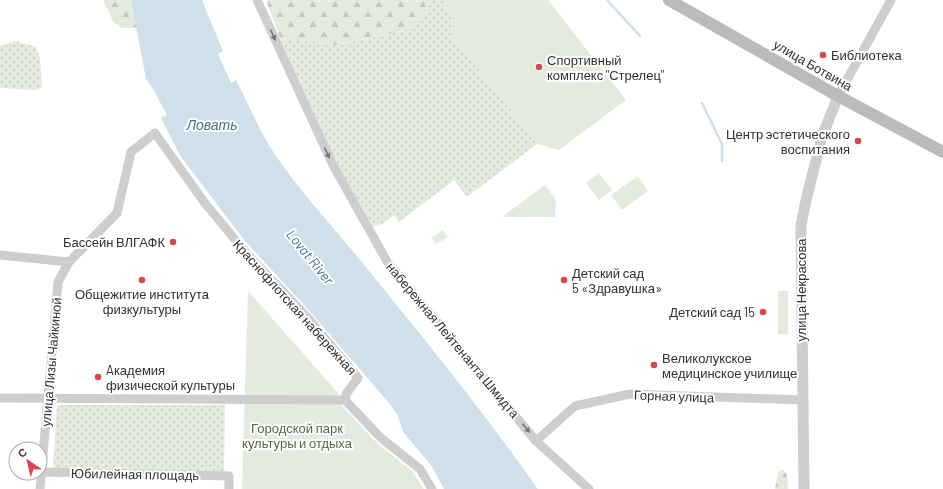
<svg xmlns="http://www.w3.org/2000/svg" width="943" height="489" font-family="Barlow,sans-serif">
  <defs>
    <pattern id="grass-dots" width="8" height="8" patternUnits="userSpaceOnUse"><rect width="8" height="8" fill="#e4eade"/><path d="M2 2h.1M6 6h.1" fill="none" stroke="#c4c9bf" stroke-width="1.8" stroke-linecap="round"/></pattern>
    <pattern id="forest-firs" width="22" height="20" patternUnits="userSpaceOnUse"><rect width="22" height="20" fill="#e4eade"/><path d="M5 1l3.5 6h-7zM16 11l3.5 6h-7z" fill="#c4c9bf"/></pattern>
  </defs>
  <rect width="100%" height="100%" fill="#fff"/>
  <g fill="url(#grass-dots)">
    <path d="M430,0H446L445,12L452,13L451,35L537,144L467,197L454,180L399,222L394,215L381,225L373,226L338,165L280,38L336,45L403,31L416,24L426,12Z"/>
    <path d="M15,41L36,47L40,59L42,88L33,90L0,88V46Z"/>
    <path d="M57,405H225L224,472L53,470Z"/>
  </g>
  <g fill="url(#forest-firs)">
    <path d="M103,0H131L137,28H122L113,21Z"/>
    <path d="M268,0H430L426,12L416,24L403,31L336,45L280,38L267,3Z"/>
    <path d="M781,470H784L787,475L788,489H775L778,472Z"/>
  </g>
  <g fill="#e4eade">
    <path d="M446,0H548L626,100L559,150L537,144L451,35L452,13L445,12Z"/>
    <path d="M599,173L612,190L599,200L586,183Z"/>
    <path d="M638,176L648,191L622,210L611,195Z"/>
    <path d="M545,185L556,200L555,217H502Z"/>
    <path d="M443,230L448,237L436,244L432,238Z"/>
    <path d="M248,291L338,393L342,406L377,443L412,471L424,489H242Z"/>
    <rect x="778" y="291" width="10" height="43"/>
  </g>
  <path fill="#cfe0ea" d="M131,0H202L223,51L218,54L231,83L236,80C247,101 257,125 269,145C297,190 336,229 369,271C427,342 485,414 538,489H444L431,465L403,432L398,416L390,404L305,306L245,241L181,157L161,118L167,115L152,87L146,79Z"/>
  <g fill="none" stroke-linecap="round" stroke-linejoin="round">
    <g stroke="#cfe0ea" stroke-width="2.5">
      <path d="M607,0L640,36"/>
      <path d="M702,103L722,144V161"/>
    </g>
    <g stroke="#cecece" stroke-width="9">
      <path d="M257,0L333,165L388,263L536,441L589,489"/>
      <path d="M838,96L891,0"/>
      <path d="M0,255L69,262"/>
      <path d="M0,398L345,400"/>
      <path d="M345,400L381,438L420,469L432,489"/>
      <path d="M536,441L575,406L630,394L802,400"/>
      <path d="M41,472L229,476V489"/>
      <path d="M40,489L58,282L69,262L117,213L131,152L155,133L204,202L247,254L308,318L358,378L346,394L345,400"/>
    </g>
    <path stroke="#cecece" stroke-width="11" d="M804,489L801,225L807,196L822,137L838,96"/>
    <path stroke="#bbb" stroke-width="12" d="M669,0L838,96L943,152"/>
  </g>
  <defs><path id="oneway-solid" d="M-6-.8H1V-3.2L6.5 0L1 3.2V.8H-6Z"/></defs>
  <g fill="#787878">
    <use href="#oneway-solid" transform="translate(273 35) rotate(65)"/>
    <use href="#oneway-solid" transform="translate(327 153) rotate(65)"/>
    <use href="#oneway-solid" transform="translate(526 428) rotate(50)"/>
  </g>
  <g fill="#d7454e" stroke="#fff" stroke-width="1.5">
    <circle cx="823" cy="55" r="4"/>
    <circle cx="539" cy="67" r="4"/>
    <circle cx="858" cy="141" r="4"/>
    <circle cx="173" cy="242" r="4"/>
    <circle cx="142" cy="280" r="4"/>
    <circle cx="564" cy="280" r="4"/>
    <circle cx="763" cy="312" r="4"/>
    <circle cx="654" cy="365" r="4"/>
    <circle cx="98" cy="377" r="4"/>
  </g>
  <g text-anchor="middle" stroke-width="4" stroke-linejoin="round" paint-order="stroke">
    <g font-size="13" fill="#313131" stroke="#fff" text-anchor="start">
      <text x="831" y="60">Библиотека</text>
      <text x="547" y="65">Спортивный<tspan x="547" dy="15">комплекс "Стрелец"</tspan></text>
      <text x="850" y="139" text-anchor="end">Центр эстетического<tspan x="850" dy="15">воспитания</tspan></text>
      <text x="165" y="247" text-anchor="end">Бассейн ВЛГАФК</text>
      <text x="572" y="278">Детский сад<tspan x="572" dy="15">5 «Здравушка»</tspan></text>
      <text x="142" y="299" text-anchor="middle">Общежитие института<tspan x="142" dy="15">физкультуры</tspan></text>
      <text x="755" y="317" text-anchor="end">Детский сад 15</text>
      <text x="662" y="363">Великолукское<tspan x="662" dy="15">медицинское училище</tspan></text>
      <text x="106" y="375">Aкадемия<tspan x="106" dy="15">физической культуры</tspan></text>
    </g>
    <g font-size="13" fill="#313131" stroke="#fff">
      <text transform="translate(813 65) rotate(30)" y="5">улица Ботвина</text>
      <text transform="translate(801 290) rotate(-90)" y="5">улица Некрасова</text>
      <text transform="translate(295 307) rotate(48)" y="5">Краснофлотская набережная</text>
      <text transform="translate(453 340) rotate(50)" y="5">набережная Лейтенанта Шмидта</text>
      <text transform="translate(51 362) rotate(-85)" y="5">улица Лизы Чайкиной</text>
      <text transform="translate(674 396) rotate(2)" y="5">Горная улица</text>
      <text transform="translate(135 474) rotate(1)" y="5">Юбилейная площадь</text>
    </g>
    <g font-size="13" fill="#546a42" stroke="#fff">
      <text x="297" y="433">Городской парк<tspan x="297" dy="15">культуры и отдыха</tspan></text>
    </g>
    <g font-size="14" font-style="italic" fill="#45718e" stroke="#fff">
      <text x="212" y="130">Ловать</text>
      <text transform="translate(310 257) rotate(51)" y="5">Lovat River</text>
    </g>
  </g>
  <g transform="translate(28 461) rotate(326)"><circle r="19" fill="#ffffff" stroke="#adadad"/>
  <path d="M0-3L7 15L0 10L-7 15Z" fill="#d7454e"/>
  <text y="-6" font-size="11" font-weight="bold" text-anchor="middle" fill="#313131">С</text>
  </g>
</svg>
